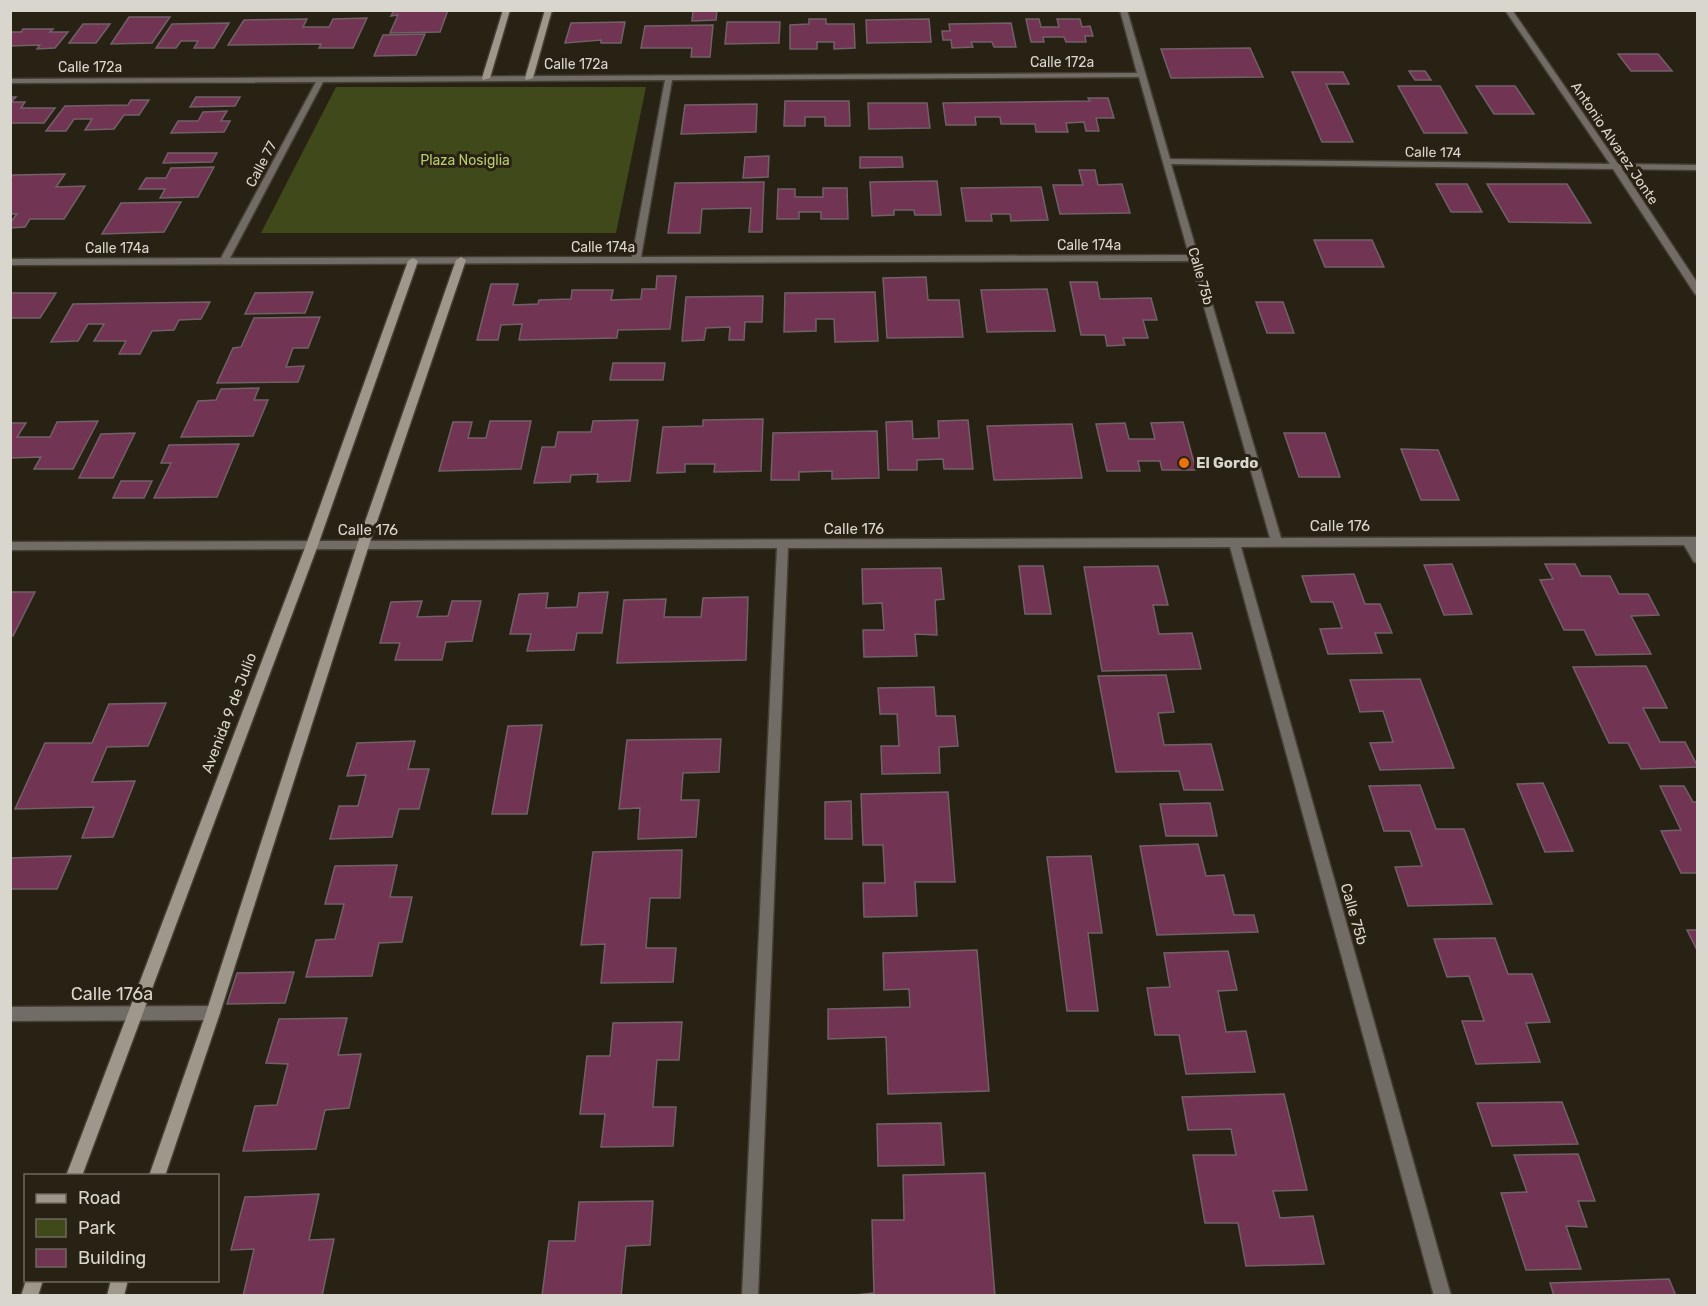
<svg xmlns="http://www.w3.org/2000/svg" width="1708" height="1306" font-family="Rubik,sans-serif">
  <rect width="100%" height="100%" fill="#282214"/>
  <path fill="#404919" d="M336,87H646L616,233H261Z"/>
  <g fill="#713453" stroke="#726068" stroke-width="1.5">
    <path d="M394,10H448L440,32L390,33L398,15L391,16Z"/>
    <path d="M693,10H717L716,20L692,21Z"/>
    <path d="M129,17H170L152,43L111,44Z"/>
    <path d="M367,18L353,48H319L321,44L228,45L244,20L307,19L303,27H329L333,19Z"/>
    <path d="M809,19H826V24H854L855,48L834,49V42H817V49H790V25L809,24Z"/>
    <path d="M929,19L931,42L867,43L866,20Z"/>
    <path d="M1026,19H1039L1041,27H1059L1057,19H1080L1082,27L1090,26L1093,36H1085L1086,42H1066L1064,37H1043L1044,42H1031Z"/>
    <path d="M625,22L621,43H601V40L565,43L571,23Z"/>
    <path d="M727,22H780L779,43L725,44Z"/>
    <path d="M229,23L214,48H194L198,41H181L176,48H156L172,24Z"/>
    <path d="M1011,23L1016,47H994L992,42H971L973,47L952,48L951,40H943L942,31H950L949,24Z"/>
    <path d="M83,24H110L96,43H69Z"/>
    <path d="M713,25L710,57H691L692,48H641L645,26Z"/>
    <path d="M23,29H53L50,32H68L55,48L37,49L40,45L10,46V32H21Z"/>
    <path d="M425,34L416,55L374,56L383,35Z"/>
    <path d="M1250,48L1263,77L1171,78L1161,49Z"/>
    <path d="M1618,54H1658L1672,71H1631Z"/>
    <path d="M1409,71H1425L1431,80H1415Z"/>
    <path d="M1292,72H1343L1349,84H1326L1353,142H1322Z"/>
    <path d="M1398,86H1440L1467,133H1424Z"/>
    <path d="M1476,86H1515L1534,114H1494Z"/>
    <path d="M10,97H16L11,102H25L21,108H55L44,123H10Z"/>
    <path d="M196,97H240L235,106L190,107Z"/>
    <path d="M1088,98H1108L1114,118H1096L1099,131H1086L1084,122L1066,123L1068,132H1036L1035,124H1001L1000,117H975L976,125H946L943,103L1090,101Z"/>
    <path d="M131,100H149L139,115H124L114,129L85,130L92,119H74L66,131H46L65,106L128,105Z"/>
    <path d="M785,101H849L850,126H825V117H805V126H784Z"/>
    <path d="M868,103H927L930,128L869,129Z"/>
    <path d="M757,104L756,132L681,134L685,105Z"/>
    <path d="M227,111L221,121H230L224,132L171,133L178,121H198L203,112Z"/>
    <path d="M168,153H217L212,162L163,163Z"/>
    <path d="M769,156L768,177L743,178L745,157Z"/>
    <path d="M860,157H902L903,167L860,168Z"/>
    <path d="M214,167L198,197L160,198L165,189H139L146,178H166L171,168Z"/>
    <path d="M1079,170H1095L1098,185L1122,184L1130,213L1060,214L1053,185H1083Z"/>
    <path d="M65,174L56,187L85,186L64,219H30L25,227L10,228V223L17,214H10V178L13,175Z"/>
    <path d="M937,181L941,215H915L914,210H894V215L872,216L870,182Z"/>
    <path d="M764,182L762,232H749L751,208L702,209L700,233H668L675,183Z"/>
    <path d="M1436,184H1467L1482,212H1451Z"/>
    <path d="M1487,184H1567L1591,223L1509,222Z"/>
    <path d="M1041,187L1048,220L1011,221L1010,214H991L992,221H966L961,188Z"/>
    <path d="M823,188H847L848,219H821V212H799V219H777L778,189H795V197H823Z"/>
    <path d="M181,202L164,232L102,234L121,203Z"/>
    <path d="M1314,240H1372L1384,267H1325Z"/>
    <path d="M657,276H676L670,329L618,330L617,338L519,340L522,324L501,325L498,340H477L491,284H518L513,305L538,304L539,300L571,299L572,290H613L611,300L641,299L642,289H656Z"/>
    <path d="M926,277L928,300H959L963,337L887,338L883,278Z"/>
    <path d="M1070,282H1097L1100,299L1151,298L1157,320H1143L1148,338H1123L1125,345L1107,346L1105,335H1081Z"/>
    <path d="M1047,289L1055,331L987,332L981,290Z"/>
    <path d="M313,292L305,313L245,314L255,293Z"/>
    <path d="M875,292L878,341L835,342L834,319H816V331L784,332L785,293Z"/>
    <path d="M10,293H56L40,318H10Z"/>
    <path d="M763,296L762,322H745L744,340H729L730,327L706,328L704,340L682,341L686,297Z"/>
    <path d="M210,302L201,319L179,320L174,330L152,331L140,354H119L126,341H94L104,324H88L78,341L51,342L73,304Z"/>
    <path d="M1256,302H1283L1294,333H1267Z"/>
    <path d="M320,317L308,348H293L286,367L304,366L298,382L217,383L233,348L241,347L254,318Z"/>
    <path d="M613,363H665L663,380H610Z"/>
    <path d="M259,388L254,400H268L253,436L181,437L198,401L216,400L221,389Z"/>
    <path d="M763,419L761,471L714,472L715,464H685V472L657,473L663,427L703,426V420Z"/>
    <path d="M638,420L630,481L597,482L598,474L571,475L570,482L534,483L542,447H555L558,432H591L593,421Z"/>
    <path d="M968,420L973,469H944L943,459L917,460V470H888L886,422L912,421L913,439L939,438L938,421Z"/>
    <path d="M98,421L73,469H34L41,457L10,458V423H26L17,437H50L57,422Z"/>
    <path d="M490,421H531L521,469L439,471L453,422H472L468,438H486Z"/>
    <path d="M1183,422L1196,470H1162L1160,461H1138L1140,471H1107L1096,424L1125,423L1129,439H1155L1151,423Z"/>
    <path d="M1072,424L1082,478L994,480L987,426Z"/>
    <path d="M877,431L879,478L832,479V471L799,472V480H771L773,433Z"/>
    <path d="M135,433L113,478H79L101,434Z"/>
    <path d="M1284,433H1325L1340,477H1299Z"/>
    <path d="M239,444L217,497L154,498L171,463H161L169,445Z"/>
    <path d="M1401,449L1438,450L1459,500H1421Z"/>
    <path d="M121,481H152L144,498H113Z"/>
    <path d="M1452,564L1472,614L1444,615L1424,565Z"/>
    <path d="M1545,564H1575L1581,576H1610L1619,594H1648L1659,615L1631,616L1651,654L1596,655L1584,630H1564L1540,580L1553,579Z"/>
    <path d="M1019,566H1043L1051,614H1025Z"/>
    <path d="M1158,566L1168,605H1153L1159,634L1192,633L1201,669L1102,671L1084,567Z"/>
    <path d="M941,568L944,599L935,600L937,635L915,634L917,656L864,657L863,630H884L882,603L863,604L862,569Z"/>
    <path d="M1354,574L1365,604H1380L1392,633H1375L1382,653L1328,654L1320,629L1342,628L1333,602H1311L1302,576Z"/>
    <path d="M10,592H35L13,636H10Z"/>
    <path d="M608,592L602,633H577L574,650L527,651L531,634H510L519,594L548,593L546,608L577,607L579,593Z"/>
    <path d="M748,597L746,660L617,663L624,600L666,599L664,617H701L703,598Z"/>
    <path d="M422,601L417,617L448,616L452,601H481L472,641L446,642L442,660H395L400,643H380L391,602Z"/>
    <path d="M1646,666L1667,708H1643L1660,742H1685L1698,767L1641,769L1628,743H1609L1573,667Z"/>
    <path d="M1166,675L1174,712L1158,713L1164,745L1211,744L1223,790H1184L1179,771L1116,772L1098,676Z"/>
    <path d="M1420,679L1454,768L1380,770L1370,743L1393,742L1383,711L1360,712L1350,680Z"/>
    <path d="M934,687L936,716H955L958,746L939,747L940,773L882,774L881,746H899L897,714H880L878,688Z"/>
    <path d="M166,703L148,746L107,747L92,782L135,781L113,837L82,838L94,807L15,809L45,743H92L109,704Z"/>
    <path d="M542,725L527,814H492L508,726Z"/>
    <path d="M721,739L719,772L683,773L681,800H699L696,837L638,839L640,808L619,809L627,740Z"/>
    <path d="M415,741L408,769H429L419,809H399L392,837L330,839L339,806H358L366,775L347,776L357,743Z"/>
    <path d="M1543,783L1573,851L1545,852L1517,784Z"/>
    <path d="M1420,785L1436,829H1464L1492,904L1408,906L1395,867L1422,866L1410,831H1384L1369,786Z"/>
    <path d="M1660,786H1684L1693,802H1698V873H1681L1661,831L1681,830Z"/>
    <path d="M948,792L955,882H915L917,916L864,917L863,883H885L883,845H863L861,794Z"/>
    <path d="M851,801L852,839H825V802Z"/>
    <path d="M1210,803L1217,836H1166L1160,804Z"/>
    <path d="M1198,844L1206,876L1224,875L1234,915H1254L1258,932L1157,935L1140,846Z"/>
    <path d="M682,850L680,898H650L646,948H676L673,982L601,983L605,944L581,945L593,852Z"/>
    <path d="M71,856L57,889H10V858Z"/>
    <path d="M1091,856L1102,933H1088L1098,1011H1067L1047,857Z"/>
    <path d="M397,865L390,897H412L402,942L379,943L372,976L306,977L316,940L335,939L344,904H325L335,866Z"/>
    <path d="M1687,930H1698V952Z"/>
    <path d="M1495,938L1508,974H1532L1550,1022L1526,1023L1540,1062L1476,1064L1462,1021H1484L1469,976L1447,977L1434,939Z"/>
    <path d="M977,950L989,1091L888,1094L886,1037L828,1039V1009L910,1007L909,989L884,990L883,953Z"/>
    <path d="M1228,951L1237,990L1218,991L1226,1032L1246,1031L1255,1072L1186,1074L1179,1035H1155L1147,988L1170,987L1164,953Z"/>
    <path d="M294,972L285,1003L227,1004L237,973Z"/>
    <path d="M347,1018L338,1055L361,1054L349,1108L325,1110L316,1149L243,1151L255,1106L277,1105L288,1064L266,1063L279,1019Z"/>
    <path d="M682,1022L679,1060H657L653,1107H676L673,1146L601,1147L605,1114H580L587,1056H610L613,1023Z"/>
    <path d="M1284,1094L1307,1190L1273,1191L1280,1218L1313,1216L1324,1264L1246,1266L1238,1223H1205L1193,1155H1236L1231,1129L1188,1130L1182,1097Z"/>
    <path d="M1562,1102L1578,1144L1492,1146L1477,1103Z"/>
    <path d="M941,1123L944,1165L878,1166L877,1124Z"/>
    <path d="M1578,1154L1595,1201H1578L1587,1227L1566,1226L1581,1269L1526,1270L1501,1193L1527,1192L1514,1155Z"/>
    <path d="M985,1173L995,1296H846L874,1293L872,1220H904L903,1175Z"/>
    <path d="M319,1194L309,1240L334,1239L322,1296H243L254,1249L231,1250L245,1197Z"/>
    <path d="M653,1201L650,1245L626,1246L621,1296H542L549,1241H575L579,1202Z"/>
    <path d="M1669,1279L1676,1296H1554L1550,1283Z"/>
  </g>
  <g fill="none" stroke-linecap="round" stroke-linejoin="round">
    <defs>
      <g id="minor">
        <path d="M1120,10H1127L1170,159L1610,164L1505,10H1512L1618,164L1698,165V170L1622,169L1698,284V295L1695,294L1613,169L1171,164L1281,538L1698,537V545H1696L1698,549V563L1694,562L1684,545L1241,547L1451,1296H1434L1230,547L788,548L758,1296H742L777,548L10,550V542L1270,538L1191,261L10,265V259L221,258L316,82L10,83V79L1137,73ZM1139,77L1189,255L641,257L672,80ZM665,80L632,257L230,258L323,82Z"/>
        <path d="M213,1006L218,1008L220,1013L218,1018L213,1020L10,1021V1007Z"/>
      </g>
      <g id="secondary">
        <path d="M503,10H510L490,78L483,80L482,78Z"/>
        <path d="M545,10H552L533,78L526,80L525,78Z"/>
        <path d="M461,257L466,260L369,545L220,1013L165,1176H149L206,1013L357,545L456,260Z"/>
        <path d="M413,258L418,261L318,545L82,1176H66L306,545L408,261Z"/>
        <path d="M26,1280H43L38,1296H21Z"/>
        <path d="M111,1280H128L124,1296H107Z"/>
      </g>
    </defs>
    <use href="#minor" stroke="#443f32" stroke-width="3"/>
    <use href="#secondary" stroke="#443f32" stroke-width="3"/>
    <use href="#minor" fill="#716d66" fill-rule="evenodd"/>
    <use href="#secondary" fill="#9e978c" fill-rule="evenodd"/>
  </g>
  <circle fill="#e8710a" stroke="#282214" stroke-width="2" cx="1184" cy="463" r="6"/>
  <g text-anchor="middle" stroke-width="6" stroke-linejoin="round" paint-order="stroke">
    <g font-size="14" fill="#d9d6cd" stroke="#282214">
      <text x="1062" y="67">Calle 172a</text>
      <text x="576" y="69">Calle 172a</text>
      <text x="90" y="72">Calle 172a</text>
      <text transform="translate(1615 143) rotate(56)" y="5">Antonio Alvarez Jonte</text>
      <text transform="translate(1433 152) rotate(1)" y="5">Calle 174</text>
      <text transform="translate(261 164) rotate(-62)" y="5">Calle 77</text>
      <text x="1089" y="250">Calle 174a</text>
      <text x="603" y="252">Calle 174a</text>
      <text x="117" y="253">Calle 174a</text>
      <text transform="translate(1201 276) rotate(74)" y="5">Calle 75b</text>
    </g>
    <g font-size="14" fill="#b7cb6a" stroke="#282214">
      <text x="465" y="165">Plaza Nosiglia</text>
    </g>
    <g font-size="15" font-weight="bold" fill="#d9d6cd" stroke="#282214" text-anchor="start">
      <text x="1196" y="468">El Gordo</text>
    </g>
    <g font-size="15" fill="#d9d6cd" stroke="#282214">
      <text x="1340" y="531">Calle 176</text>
      <text x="854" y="534">Calle 176</text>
      <text x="368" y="535">Calle 176</text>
      <text transform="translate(229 713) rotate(-69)" y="5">Avenida 9 de Julio</text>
      <text transform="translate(1354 914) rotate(74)" y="5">Calle 75b</text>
    </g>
    <g font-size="18" fill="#d9d6cd" stroke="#282214">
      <text x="112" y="1000">Calle 176a</text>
    </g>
  </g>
  <rect width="1708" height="1306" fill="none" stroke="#d9d6cd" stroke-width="24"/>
  <rect x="24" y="1174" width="195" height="108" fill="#282214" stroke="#6f6a5e" stroke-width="1.5"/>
  <rect x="36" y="1194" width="30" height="9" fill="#9e978c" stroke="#6f6a5e" stroke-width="1.5"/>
  <text x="78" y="1204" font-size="18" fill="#d9d6cd">Road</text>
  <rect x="36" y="1219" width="30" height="18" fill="#404919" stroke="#6f6a5e" stroke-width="1.5"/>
  <text x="78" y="1234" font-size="18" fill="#d9d6cd">Park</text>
  <rect x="36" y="1249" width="30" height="18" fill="#713453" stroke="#6f6a5e" stroke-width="1.5"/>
  <text x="78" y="1264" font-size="18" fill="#d9d6cd">Building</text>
</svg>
